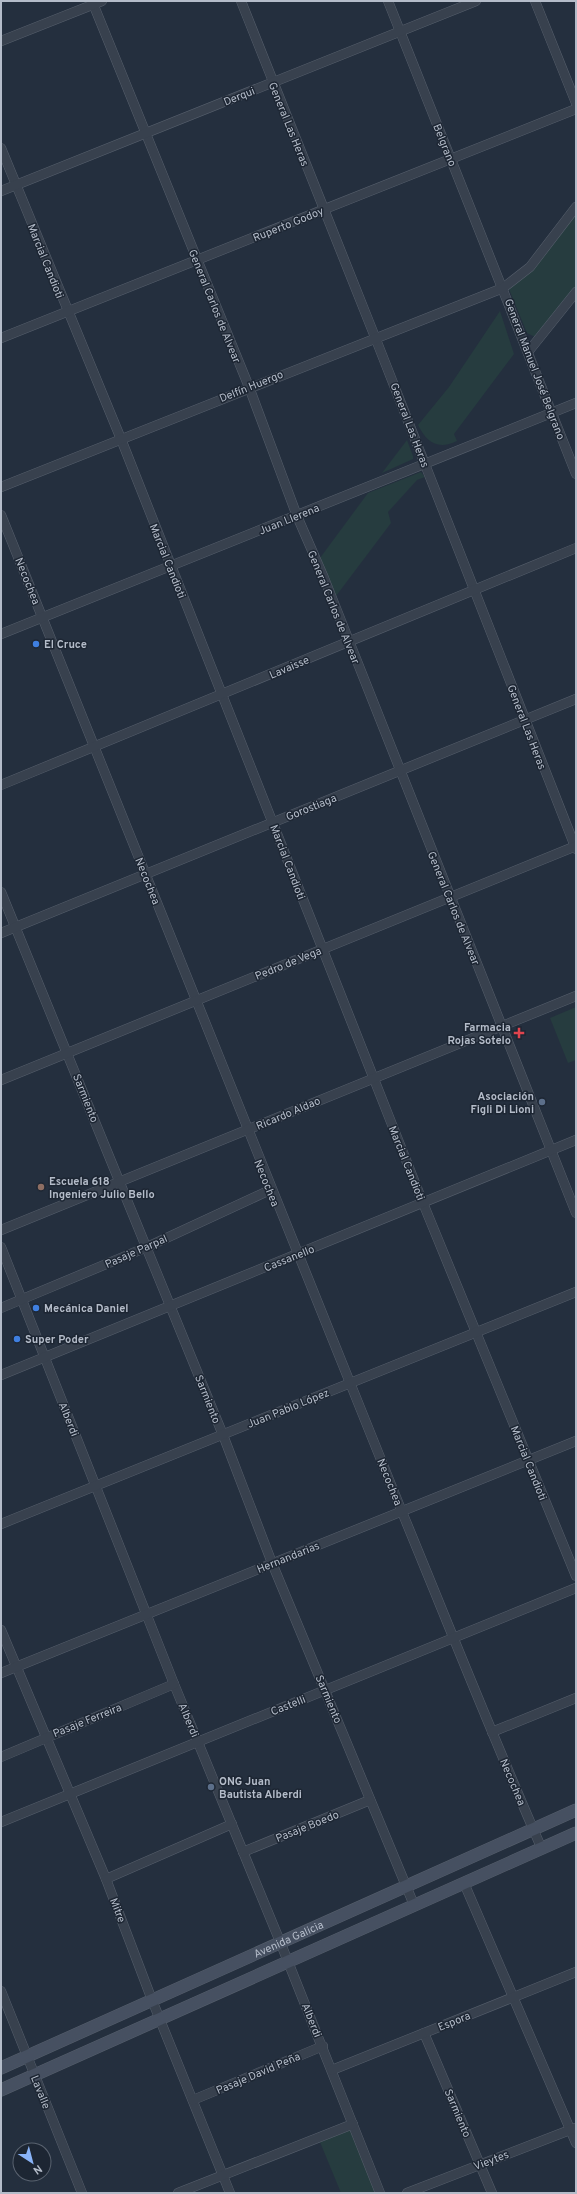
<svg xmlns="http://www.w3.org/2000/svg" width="577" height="2194" font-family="Overpass,sans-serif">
  <rect width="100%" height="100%" fill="#242f3e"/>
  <g fill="#263c3f">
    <path d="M576,212V288L535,337L527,333L509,289L532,269Z"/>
    <path d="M500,311L514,354L454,434L457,441C438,450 427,443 418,425L449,387Z"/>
    <path d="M407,440L413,456V459L382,473Z"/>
    <path d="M421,472L425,477L417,480L388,512L391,523L336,596L320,558L368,493Z"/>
    <path d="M576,1007V1060L568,1063L550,1018Z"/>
    <path d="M350,2130L375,2193H341L320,2142Z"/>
  </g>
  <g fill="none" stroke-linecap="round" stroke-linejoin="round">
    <defs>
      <g id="minor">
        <path d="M92,1L249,387L297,516L324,578L576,1213"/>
        <path d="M241,1L375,337L576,849"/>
        <path d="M388,1L576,474"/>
        <path d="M535,1L576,103"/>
        <path d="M1,41L102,1"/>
        <path d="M1,148L121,439L423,1203L576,1576"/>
        <path d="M1,191L476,1"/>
        <path d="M1,338L576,109"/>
        <path d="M528,352L576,292"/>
        <path d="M1,487L503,288L530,267L576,207"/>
        <path d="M1,515C135,845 264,1177 400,1507C447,1621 492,1735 541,1847"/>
        <path d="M1,634L576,403"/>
        <path d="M1,785L576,548"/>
        <path d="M1,892L223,1435L272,1563L414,1905"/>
        <path d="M1,933L576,699"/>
        <path d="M1,1080L576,846"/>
        <path d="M1,1230L576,996"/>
        <path d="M1,1247L174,1684L281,1944L380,2193"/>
        <path d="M1,1308L147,1247L270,1190"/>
        <path d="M1,1375L576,1140"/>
        <path d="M1,1524L576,1292"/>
        <path d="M1,1630L106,1879L152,2000L230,2193"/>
        <path d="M1,1673L576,1441"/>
        <path d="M492,1732L576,1698"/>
        <path d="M1,1757L174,1684"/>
        <path d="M1,1822L576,1588"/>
        <path d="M243,1852L370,1800"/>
        <path d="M106,1879L232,1824"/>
        <path d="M464,1883L576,2143"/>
        <path d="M1,1991L82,2193"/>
        <path d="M424,2033L492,2193"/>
        <path d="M332,2070L576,1972"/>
        <path d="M193,2100L323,2046"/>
        <path d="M178,2193L353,2124"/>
        <path d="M407,2193L575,2128"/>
      </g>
      <g id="secondary">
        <path id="s1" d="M1,2068L576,1810"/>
        <path d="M1,2090L576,1833"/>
      </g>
    </defs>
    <use href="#minor" stroke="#565f6c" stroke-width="10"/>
    <use href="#secondary" stroke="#565f6c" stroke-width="13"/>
    <use href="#minor" stroke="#38414e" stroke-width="9"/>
    <use href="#secondary" stroke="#465061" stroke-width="12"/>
  </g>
  <g fill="#3f7fe0" stroke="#1d2633" stroke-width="1.5">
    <circle cx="36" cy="644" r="4"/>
    <circle cx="36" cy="1308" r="4"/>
    <circle cx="17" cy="1339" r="4"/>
  </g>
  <path fill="#e0444e" stroke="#1d2633" stroke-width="1.5" d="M517 1027h4v4h4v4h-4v4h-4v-4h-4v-4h4z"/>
  <g fill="#5c6f8a" stroke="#1d2633" stroke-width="1.5">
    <circle cx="542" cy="1102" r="4"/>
    <circle cx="211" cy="1787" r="4"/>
  </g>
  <circle fill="#8d6e63" stroke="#1d2633" stroke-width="1.5" cx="41" cy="1187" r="4"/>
  <g text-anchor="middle" stroke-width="3" stroke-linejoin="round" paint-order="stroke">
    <g font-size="11" fill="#b4bcc9" stroke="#1d2633">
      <text transform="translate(239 96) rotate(-22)" y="4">Derqui</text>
      <text transform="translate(289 124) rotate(68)" y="4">General Las Heras</text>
      <text transform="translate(445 145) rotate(68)" y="4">Belgrano</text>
      <text transform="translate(288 224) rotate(-22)" y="4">Ruperto Godoy</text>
      <text transform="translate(46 261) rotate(68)" y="4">Marcial Candioti</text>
      <text transform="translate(215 306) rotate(68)" y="4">General Carlos de Alvear</text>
      <text transform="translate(535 369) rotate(69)" y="4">General Manuel José Belgrano</text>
      <text transform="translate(251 386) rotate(-22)" y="4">Delfín Huergo</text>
      <text transform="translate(410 425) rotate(69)" y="4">General Las Heras</text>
      <text transform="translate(289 519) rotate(-22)" y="4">Juan Llerena</text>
      <text transform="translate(168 561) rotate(68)" y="4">Marcial Candioti</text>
      <text transform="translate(28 581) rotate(68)" y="4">Necochea</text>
      <text transform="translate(334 607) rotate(68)" y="4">General Carlos de Alvear</text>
      <text transform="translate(289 667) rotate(-23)" y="4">Lavaisse</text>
      <text transform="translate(527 727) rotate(69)" y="4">General Las Heras</text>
      <text transform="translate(311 807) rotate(-22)" y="4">Gorostiaga</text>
      <text transform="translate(288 862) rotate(69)" y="4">Marcial Candioti</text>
      <text transform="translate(148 881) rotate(68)" y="4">Necochea</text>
      <text transform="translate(454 908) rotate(68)" y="4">General Carlos de Alvear</text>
      <text transform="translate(288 963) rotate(-22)" y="4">Pedro de Vega</text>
      <text transform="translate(86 1098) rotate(68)" y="4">Sarmiento</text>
      <text transform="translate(288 1113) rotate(-23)" y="4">Ricardo Aldao</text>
      <text transform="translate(407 1163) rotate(68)" y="4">Marcial Candioti</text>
      <text transform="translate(267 1183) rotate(68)" y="4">Necochea</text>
      <text transform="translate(136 1251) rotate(-24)" y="4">Pasaje Parpal</text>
      <text transform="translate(289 1258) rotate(-22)" y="4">Cassanello</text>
      <text transform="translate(208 1399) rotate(68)" y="4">Sarmiento</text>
      <text transform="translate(288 1408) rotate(-22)" y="4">Juan Pablo López</text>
      <text transform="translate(69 1419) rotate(68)" y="4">Alberdi</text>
      <text transform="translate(529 1463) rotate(68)" y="4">Marcial Candioti</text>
      <text transform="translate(390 1482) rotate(68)" y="4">Necochea</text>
      <text transform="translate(288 1557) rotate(-22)" y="4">Hernandarias</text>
      <text transform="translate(329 1699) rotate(67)" y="4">Sarmiento</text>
      <text transform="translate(288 1705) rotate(-22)" y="4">Castelli</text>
      <text transform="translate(87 1720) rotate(-22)" y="4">Pasaje Ferreira</text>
      <text transform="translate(189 1720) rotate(67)" y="4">Alberdi</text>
      <text transform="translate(513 1782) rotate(67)" y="4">Necochea</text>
      <text transform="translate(307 1826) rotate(-22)" y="4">Pasaje Boedo</text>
      <text transform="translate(118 1910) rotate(69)" y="4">Mitre</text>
      <text dy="4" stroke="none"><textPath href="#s1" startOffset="315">Avenida Galicia</textPath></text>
      <text transform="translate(312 2020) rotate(68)" y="4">Alberdi</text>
      <text transform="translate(454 2021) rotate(-22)" y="4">Espora</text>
      <text transform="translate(258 2073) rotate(-23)" y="4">Pasaje David Peña</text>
      <text transform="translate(41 2092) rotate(68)" y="4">Lavalle</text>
      <text transform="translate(458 2113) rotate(67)" y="4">Sarmiento</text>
      <text transform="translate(491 2160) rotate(-21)" y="4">Vieytes</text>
    </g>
    <g font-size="11" font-weight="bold" fill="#b4bcc9" stroke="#1d2633" text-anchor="start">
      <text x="44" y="648">El Cruce</text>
      <text x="511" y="1031" text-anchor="end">Farmacia<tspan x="511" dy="13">Rojas Sotelo</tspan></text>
      <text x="534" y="1100" text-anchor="end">Asociación<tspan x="534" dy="13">Figli Di Lioni</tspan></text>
      <text x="49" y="1185">Escuela 618<tspan x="49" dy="13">Ingeniero Julio Bello</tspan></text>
      <text x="44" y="1312">Mecánica Daniel</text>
      <text x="25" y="1343">Super Poder</text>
      <text x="219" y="1785">ONG Juan<tspan x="219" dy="13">Bautista Alberdi</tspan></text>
    </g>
  </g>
  <rect width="577" height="2194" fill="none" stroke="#b4bcc9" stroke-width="4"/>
  <g transform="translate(32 2162) rotate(144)"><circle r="19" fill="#1d2633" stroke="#59626f"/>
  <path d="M0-3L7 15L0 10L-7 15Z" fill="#8ab4f8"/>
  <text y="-6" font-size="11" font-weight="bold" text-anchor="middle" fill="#b4bcc9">N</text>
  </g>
</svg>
